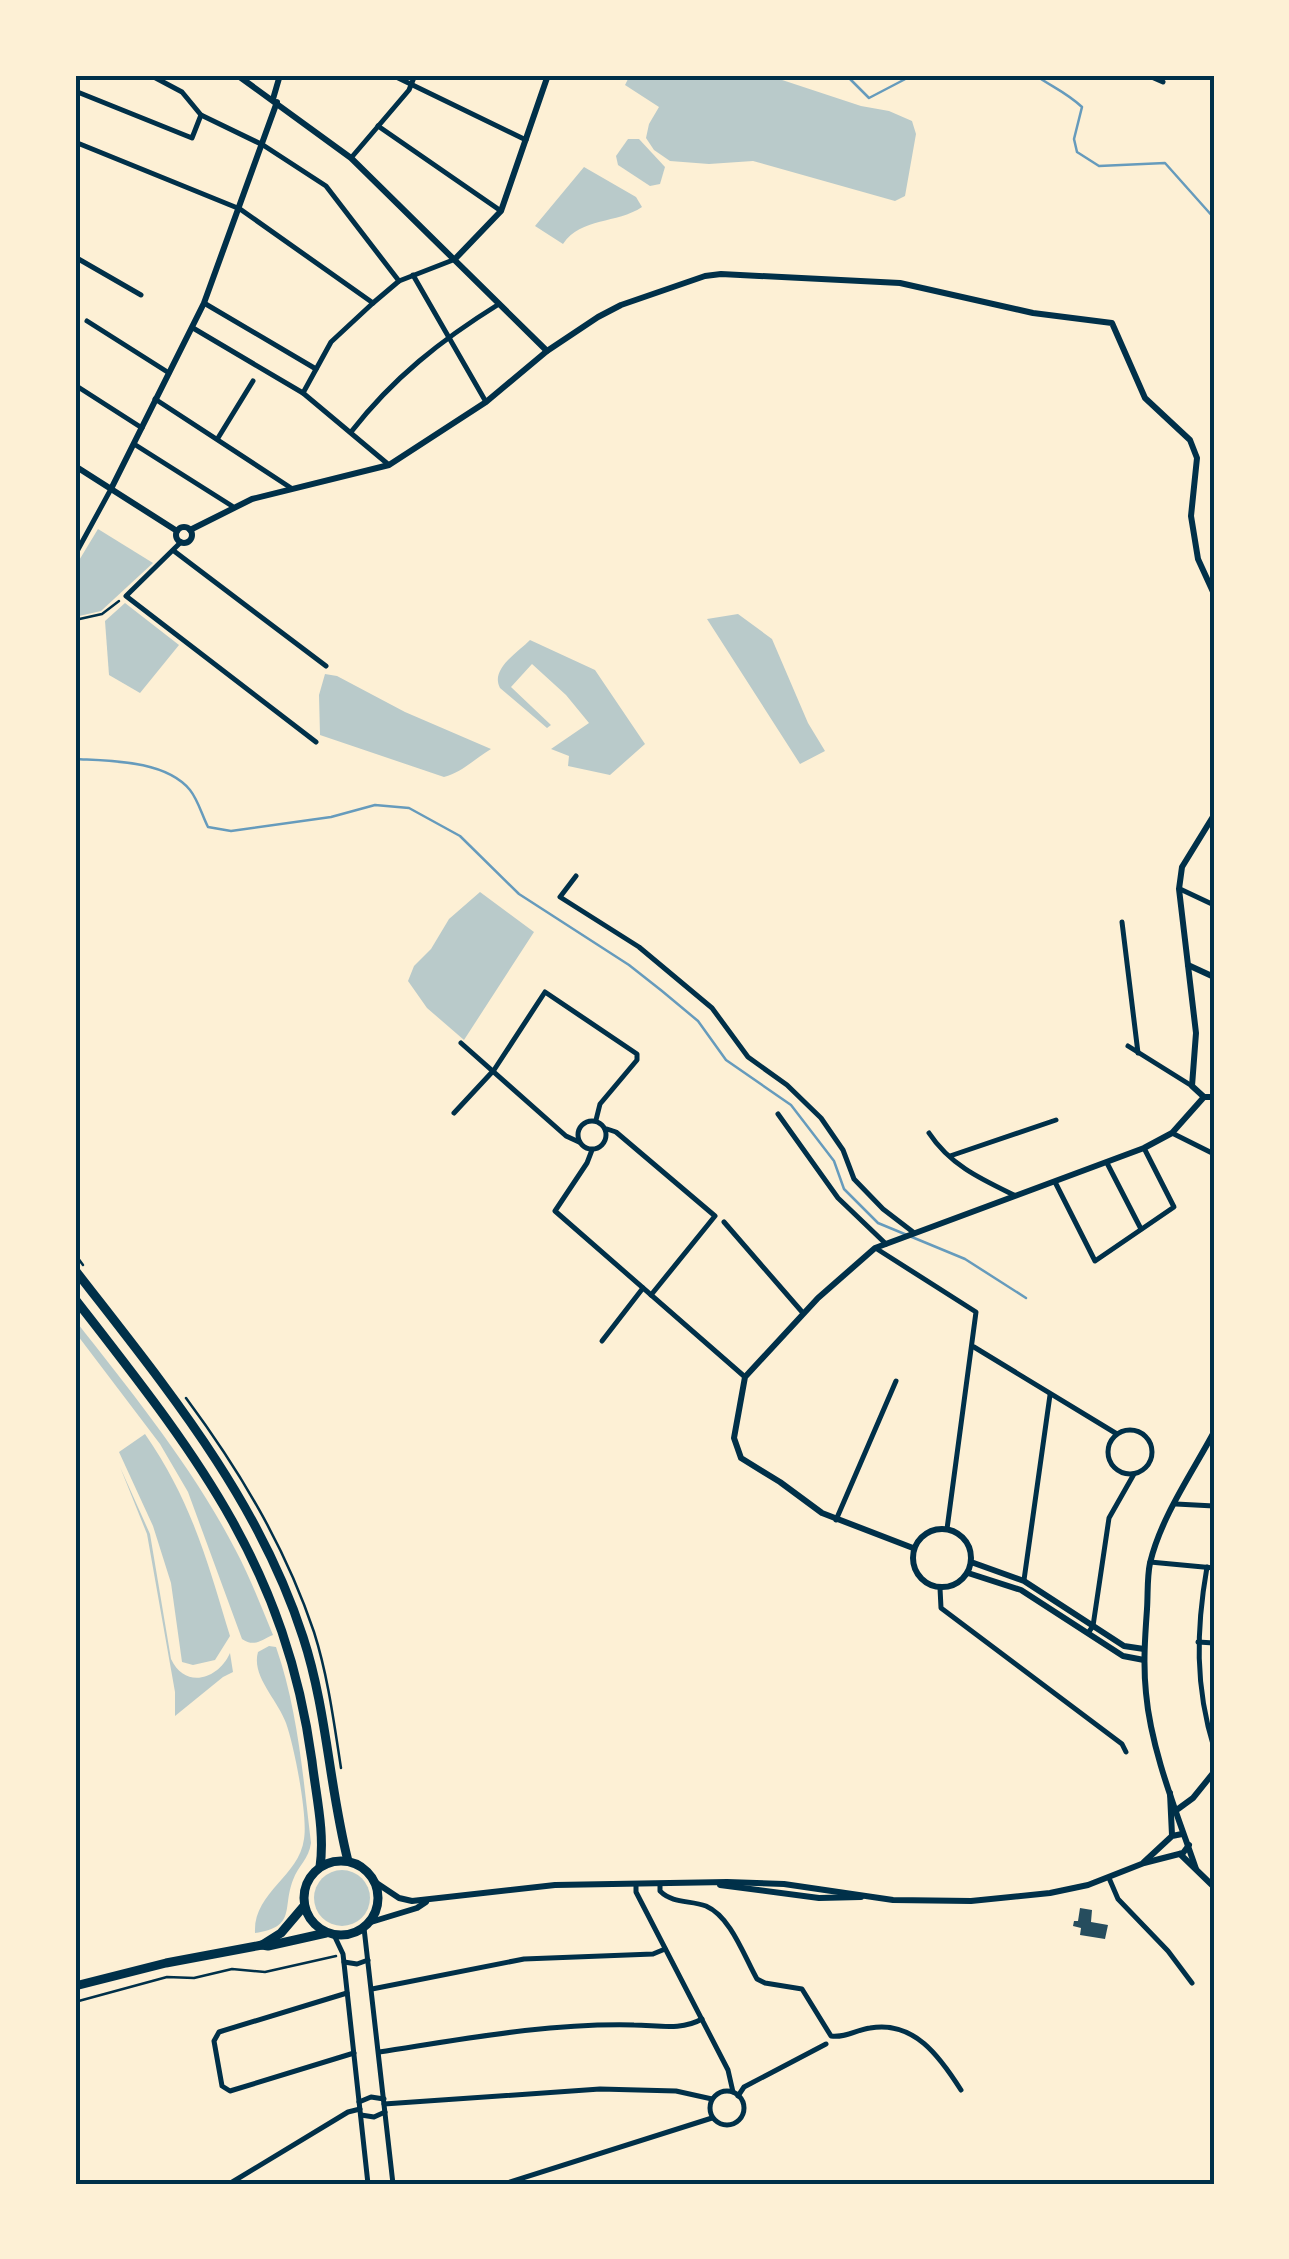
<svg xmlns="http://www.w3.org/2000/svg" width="1289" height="2259" font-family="Arial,sans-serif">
  <rect width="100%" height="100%" fill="#fdf0d5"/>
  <g fill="#b9caca">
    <path d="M630,75H767L861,106L889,111L912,121L916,134L905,196L895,201L753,161L709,164L670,161L654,150L646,138L649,124L659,107L625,85Z"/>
    <path d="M628,139H639L665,167L660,184L650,186L618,165L616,156Z"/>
    <path d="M584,167L636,197L642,207C617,224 581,217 563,244L535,226Z"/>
    <path d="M98,529L153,563L101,611L75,617V567Z"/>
    <path d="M125,603L179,645L140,693L109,675L105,621Z"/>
    <path d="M738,614L772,639L808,723L825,751L800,764L707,619Z"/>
    <path d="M530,640L595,670L645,744L610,775L568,766L569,756L551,749L589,723L566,695L532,664L511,687L551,725L547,728L500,688C490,669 517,653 530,640Z"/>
    <path d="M325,674L337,676L405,712L491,749C474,759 463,772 444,777L320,735L319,695Z"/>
    <path d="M480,892L534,932L464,1040L427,1008L408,981L414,966L431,949L449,919Z"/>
    <path d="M75,1320C132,1393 192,1466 235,1549C250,1577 261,1606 273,1635C262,1639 255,1648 242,1639L188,1492L160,1444L75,1332Z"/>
    <path d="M145,1434C191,1500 207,1560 230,1636L215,1660L193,1665L182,1662L171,1583L153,1526L119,1452Z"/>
    <path d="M120,1467L150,1534L171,1659C185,1689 218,1680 230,1653L233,1672L223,1677L175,1716V1692L147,1534Z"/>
    <path d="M269,1646L276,1647C298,1710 303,1777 311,1843C309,1859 298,1866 293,1880C282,1908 297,1927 255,1933C253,1892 299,1877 304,1839C308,1816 294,1745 286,1723C278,1700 251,1676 258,1652Z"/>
    <circle cx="342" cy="1898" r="28"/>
  </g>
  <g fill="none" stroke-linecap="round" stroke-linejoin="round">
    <g stroke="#669bbc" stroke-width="2.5">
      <path d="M846,75L869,98L913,75"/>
      <path d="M1007,75H1032"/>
      <path d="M1035,75C1052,87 1066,92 1082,107L1074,139L1077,152L1099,166L1165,163L1214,218"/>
      <path d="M75,759C110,761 165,760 190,790C198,800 202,815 208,827L231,831L331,817L375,805L409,808L460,836L519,894L629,965L662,991L698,1021L726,1060L791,1105L834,1161L844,1189L878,1223L965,1259L1026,1298"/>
    </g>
  </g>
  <path fill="#264d5e" d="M1080,1908L1092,1910L1091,1922L1108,1925L1105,1939L1080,1935L1081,1928L1073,1926L1074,1921H1078Z"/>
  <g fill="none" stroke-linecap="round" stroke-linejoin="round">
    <g stroke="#003049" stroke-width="2.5">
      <path d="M1213,75H1214"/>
      <path d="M75,620L102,614L119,601"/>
      <path d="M75,1254L83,1265"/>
      <path d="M186,1398C240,1471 285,1546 314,1632C328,1676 334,1723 341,1768"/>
      <path d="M75,2002L167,1977L194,1978L232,1969L265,1972L336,1956"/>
    </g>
    <g stroke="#003049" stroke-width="5">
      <path d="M150,75L182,92L201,115L263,145L326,186L399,281"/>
      <path d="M392,75L526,140"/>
      <path d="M1147,75L1163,82"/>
      <path d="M75,91L192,138L201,115"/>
      <path d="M378,126L501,211"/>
      <path d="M75,142L240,209L373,303"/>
      <path d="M351,158L409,90L415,75"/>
      <path d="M75,257L141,295"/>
      <path d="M413,275L486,402"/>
      <path d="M204,303L316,369"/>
      <path d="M87,321L169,373"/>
      <path d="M193,328L303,393L389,465"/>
      <path d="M75,385L142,428"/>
      <path d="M303,393L331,342L373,303L399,281L453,260"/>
      <path d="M155,399L291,488"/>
      <path d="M351,432C393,378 441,340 499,304"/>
      <path d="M218,438L253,381"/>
      <path d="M134,444L232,506"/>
      <path d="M181,542L126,596L316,742"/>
      <path d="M174,551L326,666"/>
      <path d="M75,555L111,489"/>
      <path d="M576,876L560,897L639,947L712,1008L748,1057L787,1085L821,1118L843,1150L854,1179L883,1209L913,1232"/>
      <path d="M1180,889L1214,905"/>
      <path d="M1122,922L1138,1053"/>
      <path d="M461,1043L566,1136L579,1142"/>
      <path d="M1128,1046L1192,1086"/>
      <path d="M454,1113L494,1070L545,992L637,1054V1060L600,1104L596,1120"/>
      <path d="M778,1114L838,1198L886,1244"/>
      <circle cx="592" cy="1135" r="14"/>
      <path d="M607,1129L616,1132L715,1216L651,1295"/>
      <path d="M929,1133C950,1165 981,1179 1014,1195"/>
      <path d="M1172,1133L1214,1154"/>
      <path d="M592,1150L587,1163L555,1211L745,1377"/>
      <path d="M950,1156L1056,1120"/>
      <path d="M1107,1163L1141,1229"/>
      <path d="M1055,1182L1095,1261L1174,1207L1144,1148"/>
      <path d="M724,1222L803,1313"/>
      <path d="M877,1249L976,1312L947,1529"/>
      <path d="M602,1341L643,1288"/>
      <path d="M974,1347L1117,1434"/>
      <circle cx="1130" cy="1452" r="22"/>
      <path d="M1176,1504L1214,1506"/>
      <path d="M836,1520L896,1381"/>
      <path d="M1150,1562L1214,1568"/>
      <path d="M1207,1567C1196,1630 1195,1687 1214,1748"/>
      <path d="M1024,1580L1050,1395"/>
      <path d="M940,1588L941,1608L1122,1744L1126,1752"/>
      <path d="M1088,1633L1093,1626L1109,1518L1134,1474"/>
      <path d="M1198,1642L1214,1643"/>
      <path d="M1109,1878L1118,1899L1168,1951L1192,1983"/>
      <path d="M636,1884V1892L728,2070L733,2092"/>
      <path d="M660,1884V1891C673,1904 690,1900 706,1906C731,1917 744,1956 757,1979L765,1983L802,1989L831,2036C845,2038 856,2030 870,2028C914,2020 940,2057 961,2090"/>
      <path d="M364,1928L393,2184"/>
      <path d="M334,1935L343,1954L368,2184"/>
      <path d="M344,1962L357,1964L368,1960"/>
      <path d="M372,1989L524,1959L653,1954L665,1949"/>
      <path d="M347,1993L219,2032L214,2041L222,2086L230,2091L354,2053"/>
      <path d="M379,2052C464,2039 547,2023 634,2025C657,2025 681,2031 702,2019"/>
      <circle cx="727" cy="2108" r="17"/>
      <path d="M738,2096L744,2087L826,2044"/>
      <path d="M359,2102L371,2097L384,2099"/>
      <path d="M384,2104L600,2089L676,2091L712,2099"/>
      <path d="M361,2115L374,2117L385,2112"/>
      <path d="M229,2184L348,2112L360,2109"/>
      <path d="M504,2184L712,2118"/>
    </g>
    <g stroke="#003049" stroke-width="6">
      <path d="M237,75L351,158L547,351"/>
      <path d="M273,99L280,75"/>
      <path d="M455,259L501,211L548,75"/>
      <path d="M75,466L177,531"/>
      <path d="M111,489L204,303L277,102"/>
      <circle cx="184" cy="535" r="8"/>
      <path d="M190,530L252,499L389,465L486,402L547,351L598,317L621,305L705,276L721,274L900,283L1033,313L1112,323L1145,398L1190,440L1197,458L1191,516L1198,559L1214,594"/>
      <path d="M1214,815L1182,867L1179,889L1196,1033L1192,1086L1204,1097H1214"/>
      <path d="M1188,965L1214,977"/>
      <circle cx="942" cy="1558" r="29"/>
      <path d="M913,1548L822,1513L780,1482L741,1458L734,1438L745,1377L818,1298L875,1248L1144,1148L1172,1133L1204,1097"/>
      <path d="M971,1562L1024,1581L1124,1646L1144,1649"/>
      <path d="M968,1573L1021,1590L1123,1656L1144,1660"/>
      <path d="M1170,1793L1172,1835"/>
      <path d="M1178,1809L1193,1798L1214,1772"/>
      <path d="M1180,1854L1214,1887"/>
      <path d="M1144,1862L1172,1836L1182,1834"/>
      <path d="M1196,1869C1178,1816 1151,1751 1146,1693C1143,1665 1145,1637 1147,1609C1148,1594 1147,1577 1150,1563C1161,1517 1192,1473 1214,1432"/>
      <path d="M375,1882L399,1898L412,1901L555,1885L727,1882L784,1884L893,1900L971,1901L1050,1893L1088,1885L1144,1863L1183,1853L1189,1845"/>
      <path d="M720,1885L819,1898L861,1897"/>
      <path d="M371,1922L417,1908L426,1902"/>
    </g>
    <g stroke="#003049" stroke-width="9">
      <path d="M75,1270C164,1385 258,1497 303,1637C327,1710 329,1787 348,1861"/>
      <path d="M75,1299C193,1451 285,1563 312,1761C316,1796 325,1832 320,1867"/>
      <circle cx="341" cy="1898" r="37"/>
      <path d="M262,1945L281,1933L304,1906"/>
      <path d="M75,1986L166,1963L262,1945L268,1946L326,1933"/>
    </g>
  </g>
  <rect width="1289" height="2259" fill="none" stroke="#fdf0d5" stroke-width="155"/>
  <rect x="78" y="78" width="1134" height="2104" fill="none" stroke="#003049" stroke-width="4"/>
</svg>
